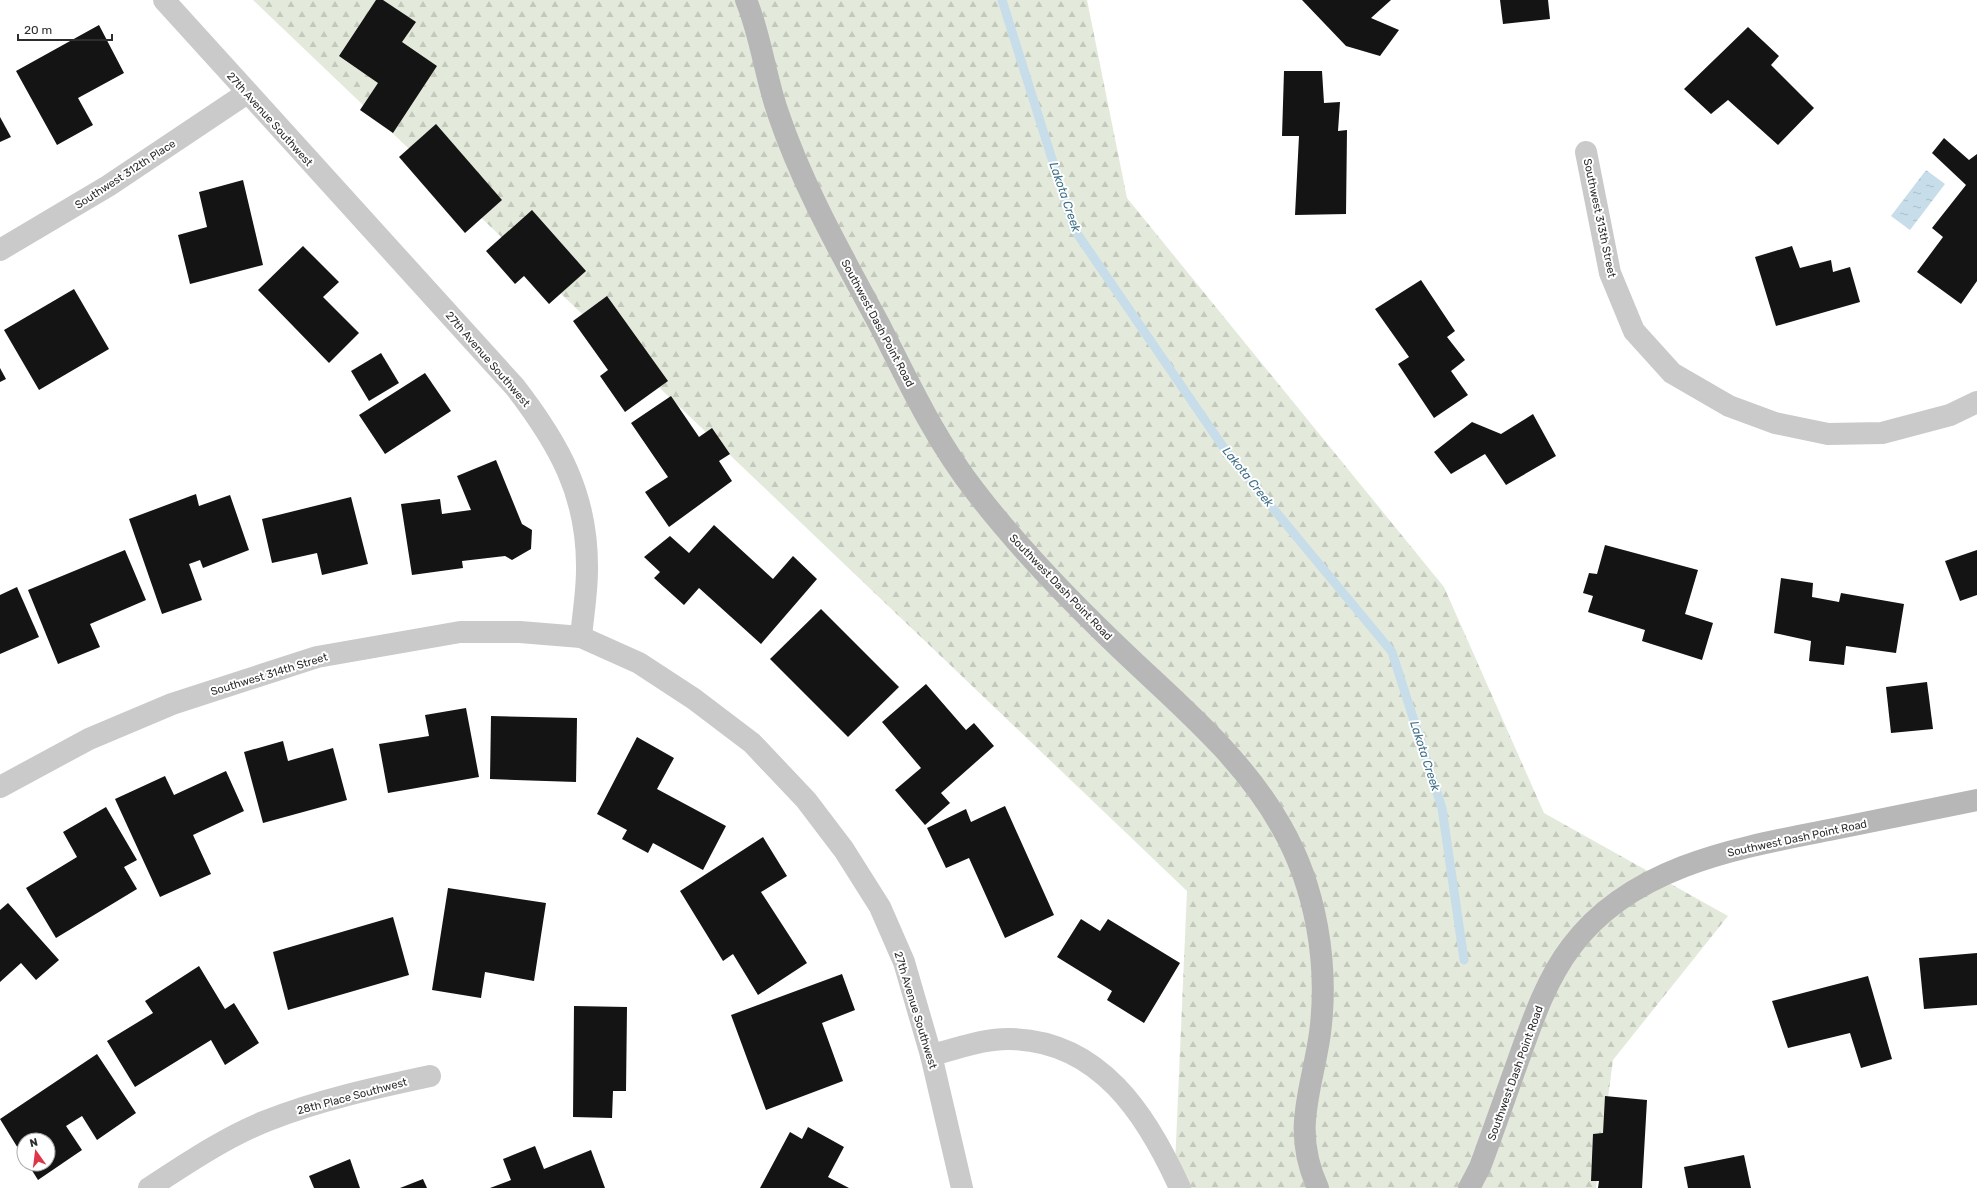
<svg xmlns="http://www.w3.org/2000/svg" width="1977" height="1188" font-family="Rubik,sans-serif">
  <defs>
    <pattern id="forest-firs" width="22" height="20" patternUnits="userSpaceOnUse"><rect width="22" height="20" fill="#e3eadb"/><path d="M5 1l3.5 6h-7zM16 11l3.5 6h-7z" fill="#c3c9bc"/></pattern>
    <pattern id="water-ripples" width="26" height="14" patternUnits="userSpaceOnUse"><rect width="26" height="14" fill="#c7dde9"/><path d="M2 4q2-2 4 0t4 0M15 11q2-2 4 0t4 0" fill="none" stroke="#abbec8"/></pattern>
  </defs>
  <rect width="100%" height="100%" fill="#fff"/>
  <path fill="url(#forest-firs)" d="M253,0H1087L1127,198L1444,587L1544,813L1728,916L1613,1060L1596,1188H1174L1187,891Z"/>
  <path fill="url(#water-ripples)" d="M1926,170L1945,184L1910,230L1891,216Z"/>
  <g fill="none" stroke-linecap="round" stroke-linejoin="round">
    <path stroke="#c7dde9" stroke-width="9" d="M1002,0L1074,229L1228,454L1392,652L1442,808L1464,960"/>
  </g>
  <g fill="#141414">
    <path d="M376,0H383L416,22L402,42L437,66L393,133L360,110L378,83L339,56Z"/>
    <path d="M1302,0H1391L1371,18L1399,30L1380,56L1346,46Z"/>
    <path d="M1500,0H1548L1550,19L1503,24Z"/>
    <path d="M99,25L124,73L78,98L93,125L57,145L16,71Z"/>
    <path d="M1748,27L1779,56L1771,65L1814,108L1778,145L1728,100L1711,114L1684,89Z"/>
    <path d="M1284,71H1322L1324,103L1340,102L1338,131L1347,130L1346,214L1295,215L1299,136H1282Z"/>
    <path d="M0,117L11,137L0,142Z"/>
    <path d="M436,124L502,200L465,233L399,157Z"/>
    <path d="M1944,138L1969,160L1977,154V281L1961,304L1917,272L1943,237L1932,228L1966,185L1932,153Z"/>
    <path d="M243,180L263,265L190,284L178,235L207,227L199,192Z"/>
    <path d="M532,210L586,271L549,304L524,276L515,284L486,251Z"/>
    <path d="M303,246L339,282L323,297L359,333L329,363L258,290Z"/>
    <path d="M1792,246L1800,268L1831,260L1833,272L1850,267L1860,302L1776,326L1755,257Z"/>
    <path d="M1421,280L1455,331L1447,337L1465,360L1451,371L1468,395L1434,418L1398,364L1409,357L1375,309Z"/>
    <path d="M74,289L109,349L39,390L4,330Z"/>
    <path d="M607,296L668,381L625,412L600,376L608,370L573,321Z"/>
    <path d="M381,353L399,383L369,401L351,371Z"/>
    <path d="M0,368L6,379L0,382Z"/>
    <path d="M425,373L451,411L385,454L359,415Z"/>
    <path d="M671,396L699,437L712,428L730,454L719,461L732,481L669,527L645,492L668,477L631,423Z"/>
    <path d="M1533,414L1556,456L1506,485L1485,454L1451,474L1434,452L1472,422L1501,434Z"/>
    <path d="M496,460L522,524L532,530L531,549L512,560L505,556L462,561L463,568L412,575L401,504L440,499L442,514L471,510L457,476Z"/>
    <path d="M196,494L199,506L230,495L249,550L203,568L200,560L189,564L202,600L162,614L129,519Z"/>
    <path d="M351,497L368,564L322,575L317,553L272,563L262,519Z"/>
    <path d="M714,525L773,579L793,556L817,579L761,644L699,588L684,605L654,578L660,572L644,557L670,536L689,553Z"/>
    <path d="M1605,545L1698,570L1685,614L1713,623L1702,660L1642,641L1645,630L1588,612L1593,596L1583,593L1589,573L1597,574Z"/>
    <path d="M125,550L146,600L90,624L100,647L58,664L28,590Z"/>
    <path d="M1977,550V595L1960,601L1945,561Z"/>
    <path d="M1781,578L1813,583L1812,597L1839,602L1841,593L1904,604L1896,653L1846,646L1844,665L1809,661L1811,641L1774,633Z"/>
    <path d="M17,587L39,637L0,654V595Z"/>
    <path d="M821,609L899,687L848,737L770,659Z"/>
    <path d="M1927,682L1933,729L1891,733L1886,687Z"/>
    <path d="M926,684L966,730L974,723L994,746L941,793L950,803L925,825L895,790L921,768L882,722Z"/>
    <path d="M466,708L479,777L388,793L379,744L429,736L425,715Z"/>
    <path d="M491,716L577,718L576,782L490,779Z"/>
    <path d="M637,737L674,758L657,789L726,826L703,870L653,843L648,853L622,839L627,830L597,814Z"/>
    <path d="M283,741L288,761L333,748L347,800L263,823L244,752Z"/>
    <path d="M226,771L244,811L193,835L211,874L160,897L115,799L165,776L174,795Z"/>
    <path d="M1005,806L1054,915L1005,938L969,858L946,868L927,828L966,809L971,822Z"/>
    <path d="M106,807L137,860L124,867L137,889L56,938L26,888L77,857L63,832Z"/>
    <path d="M763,837L787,876L761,892L807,963L758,995L733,954L723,961L680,891Z"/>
    <path d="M448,888L546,903L534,981L485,972L481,998L432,990Z"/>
    <path d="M8,903L59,960L36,980L21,963L0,982V910Z"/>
    <path d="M393,917L409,975L288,1010L273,952Z"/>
    <path d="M1081,919L1100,931L1108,919L1180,963L1144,1023L1107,1000L1112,991L1057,957Z"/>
    <path d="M1977,953V1005L1924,1009L1919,958Z"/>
    <path d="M199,966L225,1009L234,1003L259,1043L225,1065L211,1040L135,1087L107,1041L153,1013L145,1001Z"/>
    <path d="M842,974L855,1010L822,1023L843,1081L766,1110L731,1015Z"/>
    <path d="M1868,976L1892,1059L1861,1068L1850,1033L1788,1048L1772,1001Z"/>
    <path d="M574,1006L627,1007L626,1091H613L612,1118L573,1117Z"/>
    <path d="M97,1054L136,1113L97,1140L82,1116L66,1126L82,1150L38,1180L28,1164H48V1140H24V1158L0,1119Z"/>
    <path d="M1605,1096L1647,1100L1642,1188H1598L1599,1181H1591L1593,1134L1603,1133Z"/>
    <path d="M808,1127L844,1147L828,1177L849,1188H760L790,1132L802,1139Z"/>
    <path d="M535,1146L544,1169L591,1150L605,1188H490L511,1180L503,1159Z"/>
    <path d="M1744,1155L1751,1188H1688L1684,1167Z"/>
    <path d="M350,1159L360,1188H314L309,1176Z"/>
    <path d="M423,1179L427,1188H400Z"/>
  </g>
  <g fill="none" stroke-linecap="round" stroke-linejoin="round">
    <g stroke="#cacaca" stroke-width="22">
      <path d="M164,0L515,387C559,444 588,495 587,570C587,592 583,615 581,637L639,663L694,699L752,743L806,800L844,850L880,907L904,962L931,1055L962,1188"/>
      <path d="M1586,152L1610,273L1634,331L1672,373L1729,406L1775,423L1828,434L1882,433L1950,415L1977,402"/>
      <path d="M0,250L108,186L247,93"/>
      <path d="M0,787L89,739L172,704L317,657L460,632H520L581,637"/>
      <path d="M931,1055C957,1049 984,1038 1011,1039C1100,1041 1147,1115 1180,1188"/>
      <path d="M149,1188C186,1164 224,1138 266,1121C319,1100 374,1088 430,1076"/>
    </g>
    <g stroke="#b7b7b7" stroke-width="22">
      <path d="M746,0C761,36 765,76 778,113C803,187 842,255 879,324C908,381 935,440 975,491C1021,551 1075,606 1130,658C1184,709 1244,760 1281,826C1316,887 1329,964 1320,1033C1312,1091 1291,1129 1318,1188"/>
      <path d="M1469,1188L1480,1167C1493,1132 1505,1097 1518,1061C1532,1022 1546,980 1571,947C1631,866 1737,848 1829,830C1879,820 1928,810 1977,800"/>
    </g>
  </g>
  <g text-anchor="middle" stroke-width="4" stroke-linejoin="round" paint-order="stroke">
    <g font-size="11" fill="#2d2d2d" stroke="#fff">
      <text transform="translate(270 119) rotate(48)" y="4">27th Avenue Southwest</text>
      <text transform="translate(125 174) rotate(-33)" y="4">Southwest 312th Place</text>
      <text transform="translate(1600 218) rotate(78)" y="4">Southwest 313th Street</text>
      <text transform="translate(878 323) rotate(62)" y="4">Southwest Dash Point Road</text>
      <text transform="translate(488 359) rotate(49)" y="4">27th Avenue Southwest</text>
      <text transform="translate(1061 587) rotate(46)" y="4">Southwest Dash Point Road</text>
      <text transform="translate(269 674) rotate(-17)" y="4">Southwest 314th Street</text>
      <text transform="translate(1797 838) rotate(-12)" y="4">Southwest Dash Point Road</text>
      <text transform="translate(916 1010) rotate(73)" y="4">27th Avenue Southwest</text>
      <text transform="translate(1515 1073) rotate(-70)" y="4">Southwest Dash Point Road</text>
      <text transform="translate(352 1096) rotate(-15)" y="4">28th Place Southwest</text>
    </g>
    <g font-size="12" font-style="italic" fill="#3f708a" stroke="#fff">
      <text transform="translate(1065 197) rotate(71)" y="4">Lakota Creek</text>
      <text transform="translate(1248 477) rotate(51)" y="4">Lakota Creek</text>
      <text transform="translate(1425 756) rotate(72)" y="4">Lakota Creek</text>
    </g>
  </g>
  <g transform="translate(36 1152) rotate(346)"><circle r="19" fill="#ffffff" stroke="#ababab"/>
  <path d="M0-3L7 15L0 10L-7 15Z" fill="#dc3648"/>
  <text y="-6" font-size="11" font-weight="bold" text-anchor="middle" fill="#2d2d2d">N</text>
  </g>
  <path d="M18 34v6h94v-6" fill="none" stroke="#2d2d2d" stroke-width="2"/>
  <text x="24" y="34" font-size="12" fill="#2d2d2d" stroke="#ffffff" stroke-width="3" paint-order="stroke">20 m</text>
</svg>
